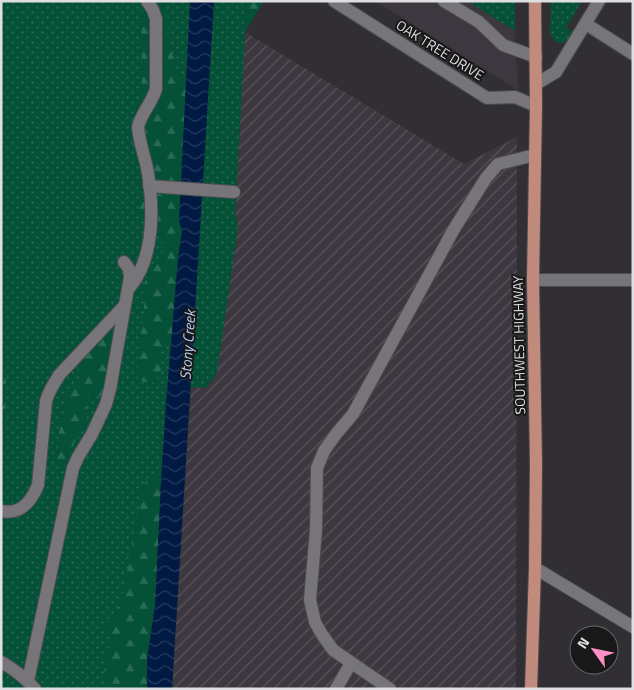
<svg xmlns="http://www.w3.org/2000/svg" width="634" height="690" font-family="'Titillium Web',sans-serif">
  <defs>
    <pattern id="industrial-furrows" width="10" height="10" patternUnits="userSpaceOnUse" patternTransform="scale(1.25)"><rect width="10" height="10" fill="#3d3840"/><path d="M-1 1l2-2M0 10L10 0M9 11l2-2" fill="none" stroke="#59545b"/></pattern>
    <pattern id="grass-dots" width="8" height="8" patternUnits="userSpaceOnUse" patternTransform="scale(1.25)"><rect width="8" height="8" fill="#045137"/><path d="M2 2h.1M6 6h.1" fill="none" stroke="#286a54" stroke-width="1.8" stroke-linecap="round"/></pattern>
    <pattern id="forest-firs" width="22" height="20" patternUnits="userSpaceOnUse" patternTransform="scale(1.25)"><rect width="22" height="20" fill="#045137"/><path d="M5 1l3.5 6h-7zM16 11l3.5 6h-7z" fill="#286a54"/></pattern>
    <pattern id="water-waves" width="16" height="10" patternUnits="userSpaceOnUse" patternTransform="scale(1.25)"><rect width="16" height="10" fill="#001a43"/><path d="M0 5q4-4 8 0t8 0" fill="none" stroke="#253b5e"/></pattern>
  </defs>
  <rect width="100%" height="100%" fill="#312f33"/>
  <path fill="#3d3840" d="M375,1H467L515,31L518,90Z"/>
  <path fill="url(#industrial-furrows)" d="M245,32L464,164L517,137L516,689H172L191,387L206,388L238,227L235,214Z"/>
  <g fill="url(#grass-dots)">
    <path d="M1,1H247L235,213L238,227L217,373L206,388L185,386L166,404L147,689H1Z"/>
    <path d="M467,1H515V31Z"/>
    <path d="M551,1H582L566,28L576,33C569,40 565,45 555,41L550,34Z"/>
  </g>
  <g fill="url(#forest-firs)">
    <path d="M247,1H264L245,32Z"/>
    <path d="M157,2H162L167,4C168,19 167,36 171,51C174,60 176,60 175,70L179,74L186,78L179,221L182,231L178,258L172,338C168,340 164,341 162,346C157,359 168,372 152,383L145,382L138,379C136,356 142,333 144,310C145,302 142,294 143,287C145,280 149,275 153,270C166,254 165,246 158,228L139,218C136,205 145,194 144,181C143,166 134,154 131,140C127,121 138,106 142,88L141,14L144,9Z"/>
    <path d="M116,320L105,392L100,396L94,395L88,396L86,403L87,421L74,443L72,460L67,464L62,466L56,464L55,457L58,449L60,423L66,408L67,397L70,387L80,378L79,371L75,366Z"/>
    <path d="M1,371C2,372 4,373 4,374C9,381 4,435 1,444Z"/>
    <path d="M162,471L155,606L147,659V689H107C103,673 103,661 112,647L110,637L106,631L108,624L120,606L135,532C133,524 137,520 139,513C141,505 139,496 141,489C145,481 153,474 162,471Z"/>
  </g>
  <path fill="url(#water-waves)" d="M190,1H214L172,689H147V659L155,606L161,481L166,404L178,258L182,231L179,221Z"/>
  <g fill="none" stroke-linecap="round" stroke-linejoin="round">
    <defs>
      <g id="minor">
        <path d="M334,1L487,98L515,97L536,106"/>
        <path d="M444,1L479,22L503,45L536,57"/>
        <path d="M586,24L633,54"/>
        <path d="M536,84L556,72L599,1"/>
        <path d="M149,186L234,192"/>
        <path d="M533,280H633"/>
        <path d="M130,287C155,257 154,205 147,168C144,154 139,141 138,127C141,113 152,103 156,89V19L153,10L147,1"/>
        <path d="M1,511C21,515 31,502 38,485L46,401C49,390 54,383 60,374L125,305"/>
        <path d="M535,568L633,627"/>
        <path d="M1,662C14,669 25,678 35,689"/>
        <path d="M28,681L73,468L78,457L92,434L106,404L110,389L130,277L129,269L124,262"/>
        <path d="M336,689L351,663"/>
        <path d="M390,689L365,672L333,650L321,633L315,622L310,600L316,530L317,468L324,451L336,434L353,414L454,229L486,178L498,164L535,155"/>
      </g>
      <path id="major" d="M531,689L535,568L536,464L533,280L536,106L535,1"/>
    </defs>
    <use href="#minor" stroke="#4c4b4e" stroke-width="14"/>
    <use href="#major" stroke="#4c4b4e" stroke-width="14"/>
    <use href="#minor" stroke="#777579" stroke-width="12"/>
    <use href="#major" stroke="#c08b7d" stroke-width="12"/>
  </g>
  <g text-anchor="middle" stroke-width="4" stroke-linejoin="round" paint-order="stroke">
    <g font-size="14" fill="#dfdee0" stroke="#191819">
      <text transform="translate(440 50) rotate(32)" y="5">OAK TREE DRIVE</text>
      <text transform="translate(519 345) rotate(-91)" y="5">SOUTHWEST HIGHWAY</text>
    </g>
    <g font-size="15" font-style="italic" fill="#b9d1f3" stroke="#191819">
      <text transform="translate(188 345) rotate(-86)" y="5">Stony Creek</text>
    </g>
  </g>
  <rect width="634" height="690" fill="none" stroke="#dfdee0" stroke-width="5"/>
  <g transform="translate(594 650) rotate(303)"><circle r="24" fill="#191819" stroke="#686769"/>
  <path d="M0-4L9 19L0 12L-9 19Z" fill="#fc8fc3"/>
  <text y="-8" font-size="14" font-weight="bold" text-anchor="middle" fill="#dfdee0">N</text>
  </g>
</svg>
